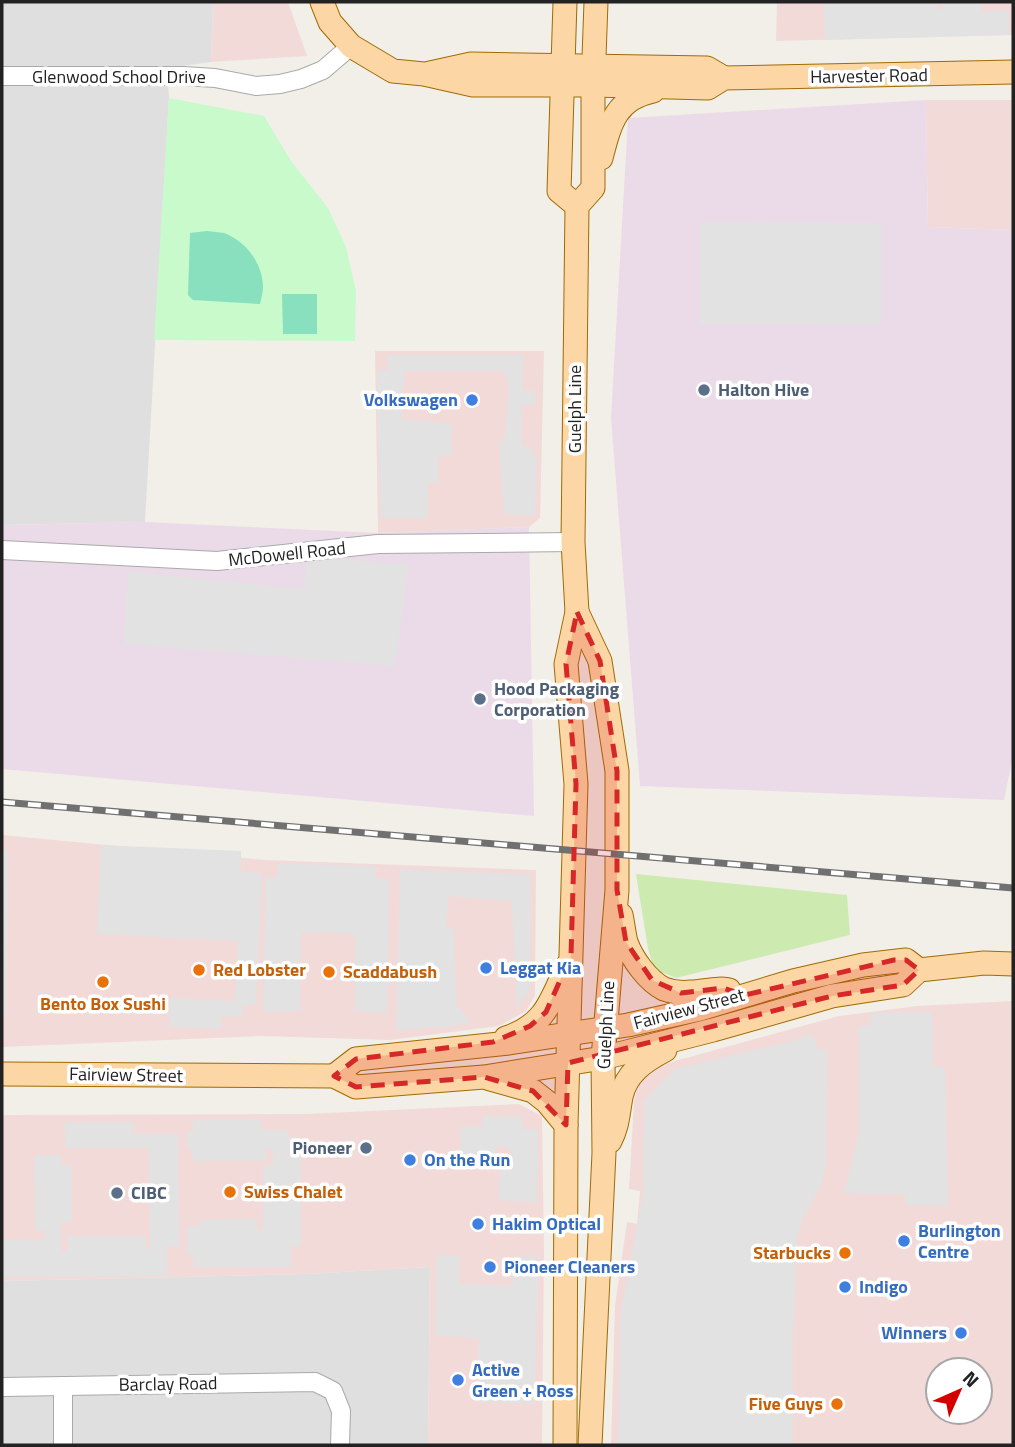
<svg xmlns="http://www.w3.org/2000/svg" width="1015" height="1447" font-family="'Titillium Web',sans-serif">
  <rect width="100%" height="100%" fill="#f2efe9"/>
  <g fill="#e0dfdf">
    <path d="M2,2H213L211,62L167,68L169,98L145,522L2,525Z"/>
    <path d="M430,1267L428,1445H2V1281L306,1274Z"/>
  </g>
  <g fill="#f2dad9" fill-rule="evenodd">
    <path d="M213,2H288L307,56L211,62Z"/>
    <path d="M777,2H1013V35L776,41Z"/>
    <path d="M926,100H1013V230L928,227Z"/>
    <path d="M375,351H544L540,518L529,527L378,533Z"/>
    <path d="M2,835L265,860L536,870L535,995L526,1011L499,1026L390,1040L259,1036L2,1047Z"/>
    <path d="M1013,1001V1445H611L615,1306L627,1222L637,1224L640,1191L629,1189L634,1101L639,1084L648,1073L664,1064L839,1016L917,1006ZM938,1370H980V1412H938Z"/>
    <path d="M519,1104L542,1116L544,1251L542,1445H428L430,1267L306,1274L2,1281V1115L306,1114Z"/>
  </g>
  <g fill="#ebdbe8">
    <path d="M926,100L928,227L1013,230V756L1004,800L640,786L611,418L628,118Z"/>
    <path d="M145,522L378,533L529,527L534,816L2,769V525Z"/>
  </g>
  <path fill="#cdebb0" d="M636,874L847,895L850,935L676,978L654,969L648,949Z"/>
  <path fill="#c8facc" d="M169,98L264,116L291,161L328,208L346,247L356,291L355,341L154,340Z"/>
  <g fill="#88e0be">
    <path d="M207,231C213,232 219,232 224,233C246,241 263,264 263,287C263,292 261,299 260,304L193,300L188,295L190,233Z"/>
    <path d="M282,294H317V334H283Z"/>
  </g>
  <g fill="#e2e2e2">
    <path d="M824,2H936L937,10L942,9V2H981V12L1008,11L1009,35L825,40Z"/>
    <path d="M700,222L881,223V325L700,324Z"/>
    <path d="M387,355H523L522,390L535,391V406L521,405L522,446L533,447L530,455H537L535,516L504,514L499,440L505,438L509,384L503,371H405L401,419L451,424L452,455H439L438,483H428V518H381L377,371L388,370Z"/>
    <path d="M323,559L409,564L395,666L124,644L128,572L304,589L307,564Z"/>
    <path d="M101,845L241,851V872L262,873L256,1005H243L242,1017L222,1016L221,1029L169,1027L170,998L235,1001L238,941L97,934Z"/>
    <path d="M2,850H8L6,1016H2Z"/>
    <path d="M278,864L375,866V878L389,879L387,1013L355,1011V934L301,932L300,1011L263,1012L266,877L277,878Z"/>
    <path d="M400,869L530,875V989L517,1009L512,901L448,896L446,929H454L456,1005L471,1022L456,1026L396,1030Z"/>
    <path d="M932,1012L933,1067L945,1068L948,1206L907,1205L905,1194L844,1193L859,1133V1026H870L871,1013Z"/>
    <path d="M811,1034L818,1050L827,1049L826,1163L822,1183L802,1220L797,1238L793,1335V1445H618L621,1313L643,1194L644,1101L675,1069L790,1042Z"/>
    <path d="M483,1116L522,1117L523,1129L538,1130L537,1203L498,1200L501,1157L512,1154L507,1147L497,1145V1154L460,1153L461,1127L483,1126Z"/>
    <path d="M193,1119H261V1130H288V1137H301V1246H291V1267H193V1254H187V1226H200L201,1220L257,1219V1230H263V1166L273,1165V1149H266V1161H193L192,1149H187V1132H193Z"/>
    <path d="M65,1122H133L134,1134H178L179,1246L167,1247V1276L2,1277V1240H45V1230H35L34,1155H61V1165H72V1222H60L61,1252H68V1236H146V1249H150L149,1148H66Z"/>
    <path d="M437,1255L459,1256V1284L513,1286L514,1256L539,1257L534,1404L477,1402L479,1338L435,1336Z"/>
  </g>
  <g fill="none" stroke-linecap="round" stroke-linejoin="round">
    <defs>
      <g id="minor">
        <path d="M2,76H184L215,78L256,86L280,84L301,79L323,70L351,46"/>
        <path d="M2,550L217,561L378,544L573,542"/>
        <path d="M2,1387L315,1382L333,1391L341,1411L340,1445"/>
        <path d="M63,1445V1386"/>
      </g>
      <g id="major">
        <path d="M322,2L330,22L351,46L393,71L424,74L473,85H593L708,88L724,78L1013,72"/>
        <path d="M565,2L559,191L577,206"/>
        <path d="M430,73L471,64L707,68L724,78"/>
        <path d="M601,158C610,124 615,99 653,91"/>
        <path d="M577,612L600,661L617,771V890L603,1058L604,1153L590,1445"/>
        <path d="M621,915C623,924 624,934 626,942C632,959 648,981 664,989C672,992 682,993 691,992C701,992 721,987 729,990"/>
        <path d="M506,1038C546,1025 551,1000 567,966"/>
        <path d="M2,1074L334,1076L356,1087L484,1077L603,1058L713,1030L832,996L903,985L919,970L984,963L1013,964"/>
        <path d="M334,1076L356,1059L509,1043L628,1025L700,1009L793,981L863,965L906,960L919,970"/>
        <path d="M490,1079L533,1091L547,1102L566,1125"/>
        <path d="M610,1141C618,1126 618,1113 621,1097C626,1073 644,1061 665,1050"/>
        <path d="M565,1445L566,1125L576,784L566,664L577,612L573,542L577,206L593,188V85L596,2"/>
      </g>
    </defs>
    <use href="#minor" stroke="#a9a9a9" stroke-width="20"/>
    <use href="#major" stroke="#a06b00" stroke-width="25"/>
    <use href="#minor" stroke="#fff" stroke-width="18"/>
    <use href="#major" stroke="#fcd6a4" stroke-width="23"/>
    <defs>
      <path id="rail" d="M2,802L1013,888"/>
    </defs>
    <use href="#rail" stroke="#707070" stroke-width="7"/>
    <use href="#rail" stroke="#fff" stroke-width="4.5" stroke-dasharray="13" stroke-linecap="butt"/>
  </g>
  <path fill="#d62828" fill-opacity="0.2" stroke="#d62828" stroke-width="5" stroke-dasharray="14 9" stroke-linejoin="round" d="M577,612L600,661L617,771V890L626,942L652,980L681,993L723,988L745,995L894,960H906L919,970L903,985L832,996L568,1063L566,1125L533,1091L484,1077L356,1087L334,1076L356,1059L493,1042L530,1026L546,1012L571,956L576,784L566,664Z"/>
  <g fill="#5c6f8a" stroke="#fff" stroke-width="2.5">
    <circle cx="704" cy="390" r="7"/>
    <circle cx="480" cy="699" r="7"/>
    <circle cx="366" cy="1148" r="7"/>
    <circle cx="117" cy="1193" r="7"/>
  </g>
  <g fill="#3f7fe0" stroke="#fff" stroke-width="2.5">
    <circle cx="472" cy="400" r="7"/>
    <circle cx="486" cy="968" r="7"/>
    <circle cx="410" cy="1160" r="7"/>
    <circle cx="478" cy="1224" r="7"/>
    <circle cx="904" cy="1241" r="7"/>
    <circle cx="490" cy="1267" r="7"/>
    <circle cx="845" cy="1287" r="7"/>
    <circle cx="961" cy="1333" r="7"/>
    <circle cx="458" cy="1380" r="7"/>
  </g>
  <g fill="#e8710a" stroke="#fff" stroke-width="2.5">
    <circle cx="199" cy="970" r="7"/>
    <circle cx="329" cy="972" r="7"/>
    <circle cx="103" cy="982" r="7"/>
    <circle cx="230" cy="1192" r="7"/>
    <circle cx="845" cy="1253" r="7"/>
    <circle cx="837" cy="1404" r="7"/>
  </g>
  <g text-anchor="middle" stroke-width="7" stroke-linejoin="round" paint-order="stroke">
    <g font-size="18" fill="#222" stroke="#fff">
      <text transform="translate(869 76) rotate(-1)" y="6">Harvester Road</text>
      <text x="119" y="83">Glenwood School Drive</text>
      <text transform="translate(575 409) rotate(-90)" y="6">Guelph Line</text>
      <text transform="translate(287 554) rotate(-6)" y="6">McDowell Road</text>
      <text transform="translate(689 1009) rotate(-15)" y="6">Fairview Street</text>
      <text transform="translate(606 1025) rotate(-87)" y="6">Guelph Line</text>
      <text transform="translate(126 1075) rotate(1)" y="6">Fairview Street</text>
      <text transform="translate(168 1384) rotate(-1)" y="6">Barclay Road</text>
    </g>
    <g font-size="18" font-weight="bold" fill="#4e5e75" stroke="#fff" text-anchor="start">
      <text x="718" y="396">Halton Hive</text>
      <text x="494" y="695">Hood Packaging<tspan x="494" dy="21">Corporation</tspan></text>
      <text x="352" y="1154" text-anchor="end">Pioneer</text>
      <text x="131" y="1199">CIBC</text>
    </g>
    <g font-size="18" font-weight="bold" fill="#366cbe" stroke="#fff" text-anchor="start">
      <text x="458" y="406" text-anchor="end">Volkswagen</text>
      <text x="500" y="974">Leggat Kia</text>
      <text x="424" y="1166">On the Run</text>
      <text x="492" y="1230">Hakim Optical</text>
      <text x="918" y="1237">Burlington<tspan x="918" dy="21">Centre</tspan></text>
      <text x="504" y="1273">Pioneer Cleaners</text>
      <text x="859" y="1293">Indigo</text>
      <text x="947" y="1339" text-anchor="end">Winners</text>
      <text x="472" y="1376">Active<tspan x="472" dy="21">Green + Ross</tspan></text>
    </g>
    <g font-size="18" font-weight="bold" fill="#c56008" stroke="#fff" text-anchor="start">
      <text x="213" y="976">Red Lobster</text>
      <text x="343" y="978">Scaddabush</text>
      <text x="103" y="1010" text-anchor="middle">Bento Box Sushi</text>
      <text x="244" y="1198">Swiss Chalet</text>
      <text x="831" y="1259" text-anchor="end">Starbucks</text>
      <text x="823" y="1410" text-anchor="end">Five Guys</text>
    </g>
  </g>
  <rect width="1015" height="1447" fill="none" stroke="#222222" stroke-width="7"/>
  <g transform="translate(959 1391) rotate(45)"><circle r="33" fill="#ffffff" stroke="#a7a7a7" stroke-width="2"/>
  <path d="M0-5L12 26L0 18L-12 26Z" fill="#d40000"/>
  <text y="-10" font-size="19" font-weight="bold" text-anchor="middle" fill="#222222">N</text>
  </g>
</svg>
